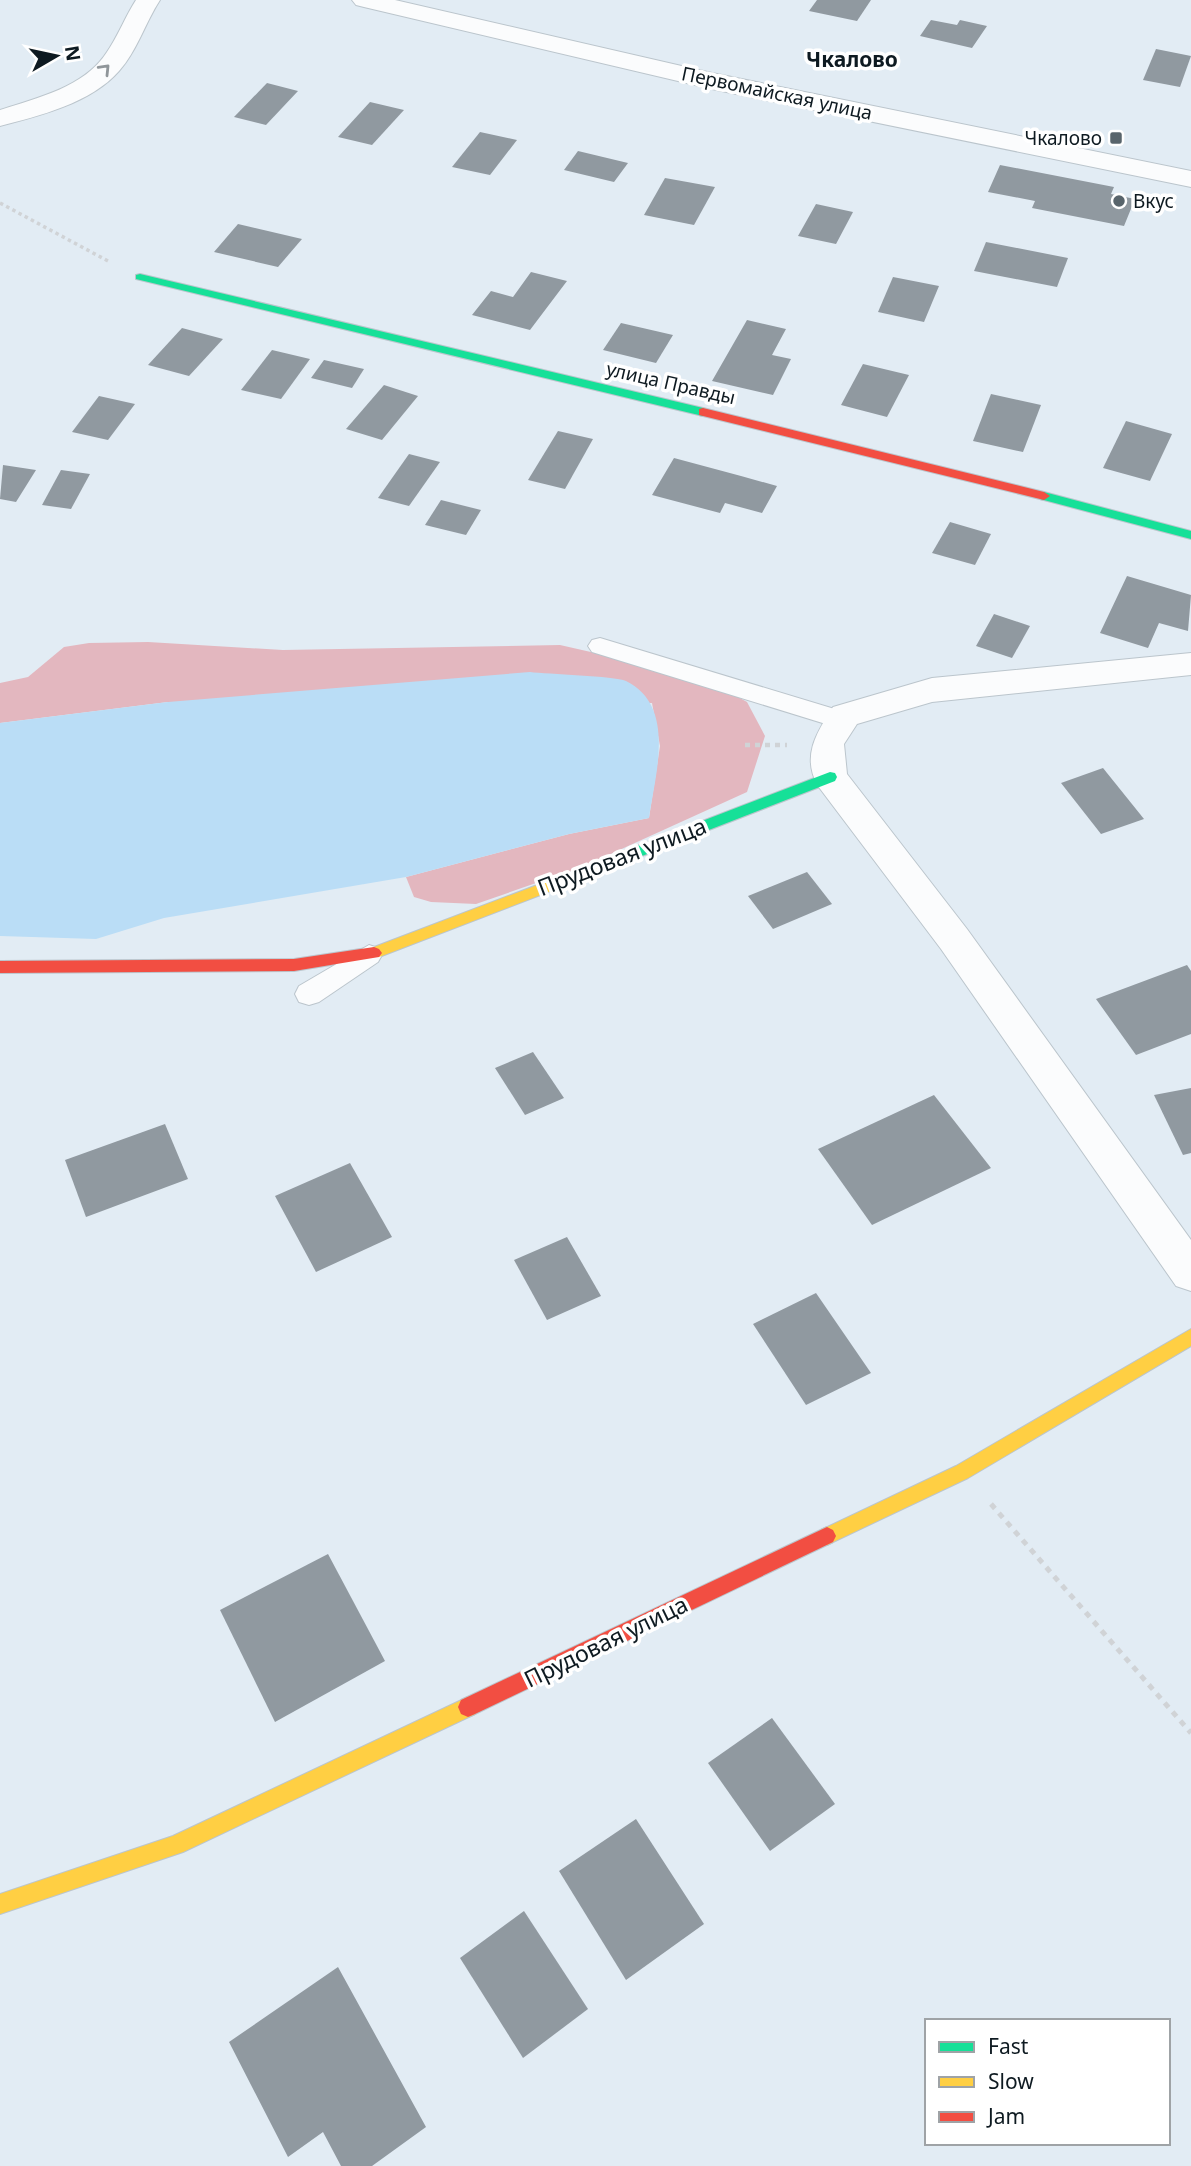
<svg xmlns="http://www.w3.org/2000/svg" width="1191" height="2166" font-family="'Noto Sans',sans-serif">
  <rect width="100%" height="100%" fill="#e2ecf4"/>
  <path fill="#e3b7bf" d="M148,642L283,650L560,645L648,665L716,685L747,702L765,736L747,792L582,867L476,904L431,902L414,897L406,877L569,834L649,818L660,746L652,703L168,702L0,723V683L28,677L64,647L89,643Z"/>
  <path fill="#baddf6" d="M530,672C547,674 614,676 626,681C677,706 655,775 649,818L569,834L406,877L164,918L96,939L0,936V723L168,702Z"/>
  <g fill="#9099a0">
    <path d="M817,0H871L857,21L809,11Z"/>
    <path d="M931,20L957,25L960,20L987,26L972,48L920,36Z"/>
    <path d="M1156,49L1191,56L1180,87L1143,80Z"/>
    <path d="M267,83L298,91L266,125L234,117Z"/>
    <path d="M370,102L404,110L372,145L338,137Z"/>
    <path d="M480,132L517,140L490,175L452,167Z"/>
    <path d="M578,151L628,163L614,182L564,170Z"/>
    <path d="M1000,165L1114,187L1111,194L1135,199L1124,226L1032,208L1035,201L988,192Z"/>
    <path d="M665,178L715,187L694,225L644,215Z"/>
    <path d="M816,204L853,212L836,244L798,236Z"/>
    <path d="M238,224L302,239L278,267L214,252Z"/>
    <path d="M986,242L1068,258L1057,287L974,271Z"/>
    <path d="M531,272L567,281L530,330L472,315L491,291L513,297Z"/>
    <path d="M893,277L939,286L924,322L878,312Z"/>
    <path d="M747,320L786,329L772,355L791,359L773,395L712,381Z"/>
    <path d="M621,323L673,335L656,363L603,350Z"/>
    <path d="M182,328L223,339L189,376L148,365Z"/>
    <path d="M272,350L310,359L281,399L241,390Z"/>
    <path d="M324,360L364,369L352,388L311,378Z"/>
    <path d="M863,364L909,375L887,417L841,405Z"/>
    <path d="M384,385L418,396L382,440L346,429Z"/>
    <path d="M991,394L1041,405L1023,452L973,441Z"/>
    <path d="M99,396L135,404L108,440L72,432Z"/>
    <path d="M1126,421L1172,434L1150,481L1103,468Z"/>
    <path d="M558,431L593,439L565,489L528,480Z"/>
    <path d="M409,454L440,462L409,506L378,498Z"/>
    <path d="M674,458L741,476L777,486L762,513L725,503L720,513L652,495Z"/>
    <path d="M3,465L36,470L16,502L0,499Z"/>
    <path d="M61,470L90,474L71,509L42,505Z"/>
    <path d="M441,500L481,510L466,535L425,525Z"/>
    <path d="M950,522L991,534L975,565L932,553Z"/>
    <path d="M1127,576L1191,595L1188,631L1159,623L1148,648L1100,633Z"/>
    <path d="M994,614L1030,626L1012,658L976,646Z"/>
    <path d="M1103,768L1144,819L1101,834L1061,783Z"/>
    <path d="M807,872L832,904L773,929L748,896Z"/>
    <path d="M1187,965L1191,971V1034L1136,1055L1096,999Z"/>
    <path d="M533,1052L564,1098L525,1115L495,1068Z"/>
    <path d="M1191,1088V1153L1183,1155L1154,1095Z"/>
    <path d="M934,1095L991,1168L872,1225L818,1149Z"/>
    <path d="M165,1124L188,1179L86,1217L65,1160Z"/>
    <path d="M350,1163L392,1237L316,1272L275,1196Z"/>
    <path d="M567,1237L601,1296L547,1320L514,1260Z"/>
    <path d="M816,1293L871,1373L806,1405L753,1324Z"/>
    <path d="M328,1554L385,1661L275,1722L220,1610Z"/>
    <path d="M772,1718L835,1804L770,1851L708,1763Z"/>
    <path d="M636,1819L704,1924L626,1980L559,1871Z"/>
    <path d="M524,1911L588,2009L523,2058L460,1958Z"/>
    <path d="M338,1967L426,2127L372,2166H341L323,2132L288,2157L229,2042Z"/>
  </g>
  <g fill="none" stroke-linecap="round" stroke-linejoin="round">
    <defs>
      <g id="lane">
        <path d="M600,638L851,714L854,720L851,726L842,729L592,652L588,646L592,640Z"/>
        <path d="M369,945L378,948L382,955L378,962L319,1002L309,1005L299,1002L295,994L299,986Z"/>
      </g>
      <g id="street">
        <path d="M136,0H160C145,23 137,51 119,71C91,103 39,116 0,126V110C37,98 85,87 107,52C118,36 125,17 136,0Z"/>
        <path d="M352,0H395L712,73L1191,171V187L712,89L364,7L356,5Z"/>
        <path d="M1191,653V675L932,702L857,724L844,744L847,774L967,929L1191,1240V1291L1176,1286L941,949L818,786C801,756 817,732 833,707L932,678Z"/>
      </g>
      <g id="fast">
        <path d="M140,274L703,408L709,412L703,416L136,279V275Z"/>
        <path d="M1044,492L1191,531V539L1040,499V493Z"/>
        <path d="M830,772L835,773L837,777L835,781L629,861H619L617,857L619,853Z"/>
      </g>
      <g id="slow">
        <path d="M624,852L631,857L629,861L379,957H369L366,953L369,949Z"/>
        <path d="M1191,1329V1346L968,1478L833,1542L827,1545L821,1542L818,1536L821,1530L956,1466Z"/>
        <path d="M468,1697L475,1700L478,1707L475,1714L183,1852L0,1914V1894L173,1836Z"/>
      </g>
      <g id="jam">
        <path d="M703,408L1044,492L1050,496L1044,500L699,415V409Z"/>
        <path d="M374,947L379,949L382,953L379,957L294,971L0,973V961L294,959Z"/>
        <path d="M827,1527L833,1530L836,1536L833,1542L475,1714L468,1717L461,1714L458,1707L461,1700Z"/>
      </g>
    </defs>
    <use href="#lane" stroke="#bbc5cc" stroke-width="2"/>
    <use href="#street" stroke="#bbc5cc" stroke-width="2"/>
    <use href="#fast" stroke="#bbc5cc" stroke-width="2"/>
    <use href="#slow" stroke="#bbc5cc" stroke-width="2"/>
    <use href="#jam" stroke="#bbc5cc" stroke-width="2"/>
    <path stroke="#d0d3d6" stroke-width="3.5" stroke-dasharray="3.5 3.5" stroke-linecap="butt" d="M0,203L108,261"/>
    <path stroke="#d0d3d6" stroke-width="4.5" stroke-dasharray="5 5" stroke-linecap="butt" d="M745,745H787"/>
    <path stroke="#d0d3d6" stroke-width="5" stroke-dasharray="6 6" stroke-linecap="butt" d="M991,1504L1191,1733"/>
    <use href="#lane" fill="#fbfcfd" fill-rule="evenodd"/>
    <use href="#street" fill="#fbfcfd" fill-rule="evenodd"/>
    <use href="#fast" fill="#16e098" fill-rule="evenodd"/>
    <use href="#slow" fill="#ffcf43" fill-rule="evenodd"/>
    <use href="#jam" fill="#f24e42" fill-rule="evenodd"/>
  </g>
  <defs><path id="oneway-chevron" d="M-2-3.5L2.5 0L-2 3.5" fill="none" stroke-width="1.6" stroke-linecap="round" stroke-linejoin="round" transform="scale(1.75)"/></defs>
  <use stroke="#90969a" href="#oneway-chevron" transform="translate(105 69) rotate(-46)"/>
  <g fill="#58646b" stroke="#fff" stroke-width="2.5">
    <rect x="1109" y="131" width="14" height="14" rx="3.5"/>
    <circle cx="1119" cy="201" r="7"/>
  </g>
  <g text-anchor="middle" stroke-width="7" stroke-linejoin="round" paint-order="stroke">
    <g font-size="19" fill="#0e1a21" stroke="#fff">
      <text transform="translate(777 93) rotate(12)" y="7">Первомайская улица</text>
      <text transform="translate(671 383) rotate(13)" y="7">улица Правды</text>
    </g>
    <g font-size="19" fill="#0e1a21" stroke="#fff" text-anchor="end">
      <text x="1102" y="145">Чкалово</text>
      <text x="1133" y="208" text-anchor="start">Вкус</text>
    </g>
    <g font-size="21" font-weight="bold" fill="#0e1a21" stroke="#fff">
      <text x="852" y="67">Чкалово</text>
    </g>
    <g font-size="23" fill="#0e1a21" stroke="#fff">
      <text transform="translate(622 857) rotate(-21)" y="8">Прудовая улица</text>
      <text transform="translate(606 1642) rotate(-26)" y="8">Прудовая улица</text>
    </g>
  </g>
  <rect x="925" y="2019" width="245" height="126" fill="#ffffff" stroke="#9fa3a6" stroke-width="2"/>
  <rect x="939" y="2042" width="35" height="10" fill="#16e098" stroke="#9fa3a6" stroke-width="2"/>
  <text x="988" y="2054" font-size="21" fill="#0e1a21">Fast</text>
  <rect x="939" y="2077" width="35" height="10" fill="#ffcf43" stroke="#9fa3a6" stroke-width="2"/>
  <text x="988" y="2089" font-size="21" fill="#0e1a21">Slow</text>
  <rect x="939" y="2112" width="35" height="10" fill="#f24e42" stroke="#9fa3a6" stroke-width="2"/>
  <text x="988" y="2124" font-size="21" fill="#0e1a21">Jam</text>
  <g transform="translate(56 56) rotate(81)" stroke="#ffffff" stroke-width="5" paint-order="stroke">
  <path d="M0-5L12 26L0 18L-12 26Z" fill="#0e1a21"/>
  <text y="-10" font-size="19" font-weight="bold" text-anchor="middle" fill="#0e1a21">N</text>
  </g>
</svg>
